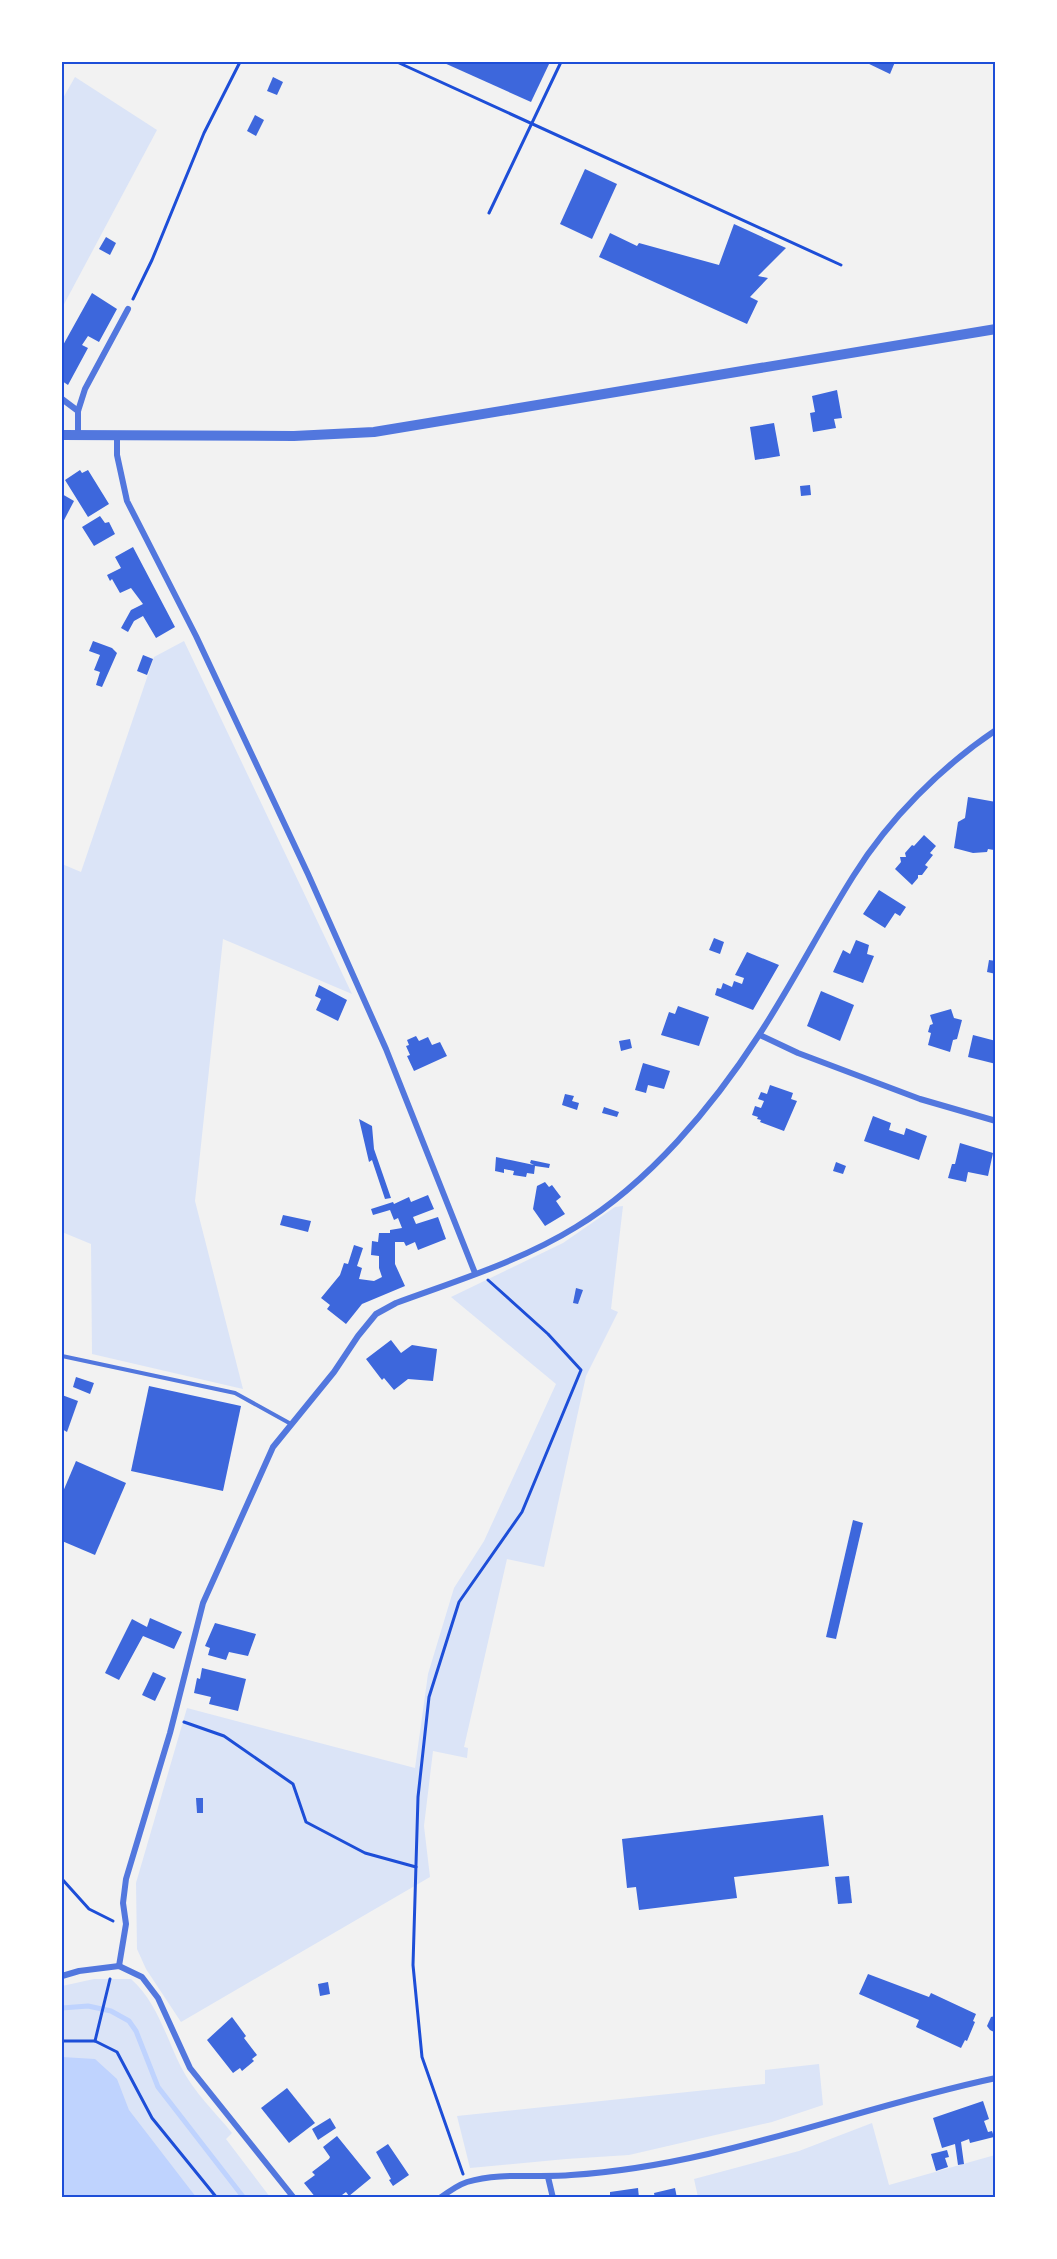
<svg xmlns="http://www.w3.org/2000/svg" width="1057" height="2259" font-family="'Asap Condensed',sans-serif">
  <rect width="100%" height="100%" fill="#f2f2f2"/>
  <g fill="#dbe4f7">
    <path d="M75,77L157,130L62,308V100Z"/>
    <path d="M184,641L352,994L223,939L195,1201L243,1389L92,1354L91,1244L62,1232V864L81,872L154,657Z"/>
    <path d="M623,1206L611,1309L618,1312L586,1376L544,1567L507,1559L464,1747L468,1748L467,1758L433,1751L424,1826L430,1877L181,2022L146,1969L137,1949L136,1883L187,1708L415,1768L428,1674L454,1588L484,1541L556,1384L451,1297L563,1243L615,1207Z"/>
    <path d="M94,1979H131C157,2002 166,2037 181,2067C193,2091 215,2112 232,2133L226,2139L270,2197H62V1986Z"/>
    <path d="M819,2064L823,2105L772,2122L629,2155L566,2159L470,2168L457,2116L765,2084V2070Z"/>
    <path d="M872,2123L889,2185L995,2155V2197H698L694,2179L799,2151Z"/>
  </g>
  <path fill="#bfd3fe" d="M62,2057L95,2059L117,2079L129,2110L196,2197H62Z"/>
  <g fill="none" stroke-linecap="round" stroke-linejoin="round">
    <path stroke="#bfd3fe" stroke-width="5" d="M62,2008L88,2006L111,2011L129,2021L136,2031L158,2087L244,2198"/>
  </g>
  <g fill="#3d67dc">
    <path d="M442,62H550L531,102Z"/>
    <path d="M865,62H895L890,74Z"/>
    <path d="M273,77L283,82L277,95L267,91Z"/>
    <path d="M255,115L264,120L256,136L247,131Z"/>
    <path d="M585,169L617,184L592,239L560,224Z"/>
    <path d="M734,224L786,248L758,276L768,278L750,297L758,301L747,324L599,257L610,233L637,246L639,243L719,265Z"/>
    <path d="M106,237L116,243L110,255L99,249Z"/>
    <path d="M92,293L117,309L99,342L88,336L82,345L88,348L68,385L62,381V347Z"/>
    <path d="M837,390L842,418L834,419L836,428L813,432L810,413L815,412L812,396Z"/>
    <path d="M774,423L780,456L755,460L750,427Z"/>
    <path d="M80,470L82,473L88,470L109,504L88,517L65,480Z"/>
    <path d="M810,485L811,495L801,496L800,486Z"/>
    <path d="M62,494L74,501L62,524Z"/>
    <path d="M100,516L105,523L109,522L115,534L94,546L82,527Z"/>
    <path d="M133,547L175,627L156,638L143,616L134,621L128,632L121,628L131,610L143,604L131,588L120,593L112,579L110,581L107,575L121,568L115,557Z"/>
    <path d="M93,641L112,648L117,653L102,687L96,685L100,672L94,670L100,655L89,651Z"/>
    <path d="M143,655L153,659L147,675L137,671Z"/>
    <path d="M968,797L996,802L994,850L988,849L987,852L973,853L954,848L958,822L965,818Z"/>
    <path d="M924,835L936,846L930,853L933,855L925,865L928,867L922,875H918V878L912,885L895,869L901,862L900,857H906L905,853L912,845L914,846Z"/>
    <path d="M879,890L906,907L900,916L895,913L885,928L863,914Z"/>
    <path d="M714,938L724,942L720,954L709,950Z"/>
    <path d="M856,940L869,945L867,954L874,956L863,983L833,972L843,950L850,954Z"/>
    <path d="M747,952L779,965L753,1010L715,995L717,988L721,989L723,983L732,987L734,981L742,984L744,978L735,975Z"/>
    <path d="M989,960L996,961V974L987,972Z"/>
    <path d="M319,985L347,1000L338,1021L316,1010L321,999L315,996Z"/>
    <path d="M821,991L854,1005L840,1041L807,1026Z"/>
    <path d="M678,1006L709,1017L699,1046L661,1035L669,1012L675,1014Z"/>
    <path d="M951,1009L954,1018L962,1020L957,1039L953,1040L950,1052L928,1045L931,1033L928,1032L930,1025L933,1024L930,1015Z"/>
    <path d="M973,1035L996,1041V1064L968,1057Z"/>
    <path d="M416,1036L419,1041L428,1037L432,1045L440,1042L447,1056L414,1071L407,1056L410,1055L406,1046L409,1045L407,1040Z"/>
    <path d="M630,1039L632,1048L621,1051L619,1041Z"/>
    <path d="M643,1063L670,1071L664,1089L648,1085L646,1093L635,1090Z"/>
    <path d="M770,1085L793,1093L791,1099L797,1101L784,1131L760,1122L761,1120L757,1119L758,1117L752,1115L755,1106L761,1108L764,1101L758,1099L761,1092L767,1094Z"/>
    <path d="M565,1094L574,1096L572,1101L579,1103L577,1110L562,1105Z"/>
    <path d="M604,1107L619,1112L617,1117L602,1113Z"/>
    <path d="M873,1116L891,1123L889,1130L904,1135L906,1128L927,1136L919,1160L864,1141Z"/>
    <path d="M359,1119L372,1126L374,1149L391,1198L385,1199L372,1160L369,1162Z"/>
    <path d="M960,1143L993,1153L988,1176L968,1172L966,1182L948,1178L952,1164H955Z"/>
    <path d="M496,1157L534,1165L530,1163L531,1160L550,1164L549,1168L535,1166L534,1174L527,1173L526,1177L513,1175L514,1171L504,1169V1173L495,1171Z"/>
    <path d="M836,1162L846,1166L843,1174L833,1171Z"/>
    <path d="M545,1182L549,1187L552,1185L561,1197L556,1201L565,1214L545,1226L533,1209L537,1186Z"/>
    <path d="M428,1195L434,1209L413,1217L416,1224L438,1217L446,1239L418,1250L415,1242L406,1246L404,1242H395V1264L405,1286L362,1304L346,1324L327,1309L330,1305L321,1298L340,1275L344,1263L348,1264L354,1245L363,1248L357,1266L362,1268L359,1279L374,1281L382,1277L379,1268V1256L371,1255L372,1241L378,1242L379,1233H390V1230L402,1228L398,1218L394,1220L390,1210L373,1215L371,1209L393,1202L394,1204L409,1197L411,1202Z"/>
    <path d="M283,1215L311,1221L308,1232L280,1225Z"/>
    <path d="M576,1288L583,1290L578,1304L573,1303Z"/>
    <path d="M391,1340L401,1353L412,1345L437,1349L433,1381L408,1379L394,1390L384,1378L382,1380L366,1359Z"/>
    <path d="M76,1377L94,1383L90,1394L73,1387Z"/>
    <path d="M149,1386L241,1406L223,1491L131,1471Z"/>
    <path d="M62,1395L78,1401L67,1432L62,1429Z"/>
    <path d="M76,1461L126,1483L95,1555L62,1541V1494Z"/>
    <path d="M853,1520L863,1523L836,1639L826,1637Z"/>
    <path d="M150,1618L182,1632L174,1649L143,1636L119,1680L105,1673L132,1619L147,1627Z"/>
    <path d="M215,1623L256,1634L248,1656L229,1652L226,1660L208,1655L210,1648L205,1646Z"/>
    <path d="M202,1668L246,1679L238,1711L209,1704L211,1697L194,1693L197,1678L200,1679Z"/>
    <path d="M153,1672L166,1678L155,1701L142,1695Z"/>
    <path d="M196,1798H203V1813H197Z"/>
    <path d="M823,1815L829,1866L734,1877L737,1898L639,1910L636,1887L627,1888L622,1839Z"/>
    <path d="M849,1876L852,1903L838,1904L835,1877Z"/>
    <path d="M868,1974L929,1997L931,1993L976,2014L973,2021L975,2022L967,2041L965,2040L961,2048L916,2027L919,2020L859,1994Z"/>
    <path d="M328,1982L330,1994L320,1996L318,1984Z"/>
    <path d="M996,2016V2033L990,2030L987,2026L991,2017Z"/>
    <path d="M232,2017L246,2036L244,2038L257,2055L252,2059L254,2061L242,2071L240,2068L233,2073L207,2040Z"/>
    <path d="M287,2088L315,2123L289,2143L261,2108Z"/>
    <path d="M983,2101L989,2119L984,2121L988,2132L992,2131L994,2137L970,2143L969,2139L961,2142L964,2164L958,2165L955,2144L942,2148L933,2118Z"/>
    <path d="M330,2118L336,2128L318,2140L312,2129Z"/>
    <path d="M337,2136L371,2178L349,2196L346,2192L338,2198H316L304,2183L315,2175L312,2172L329,2159L330,2157L323,2147Z"/>
    <path d="M388,2144L409,2175L393,2186L389,2180L391,2179L376,2152Z"/>
    <path d="M947,2150L949,2157L945,2158L948,2167L936,2171L931,2154Z"/>
    <path d="M638,2188L639,2198H610V2192Z"/>
    <path d="M675,2188L677,2198H655L654,2193Z"/>
  </g>
  <g fill="none" stroke-linecap="round" stroke-linejoin="round">
    <g stroke="#1d4ed8" stroke-width="3">
      <path d="M397,62L841,265"/>
      <path d="M489,213L561,62"/>
      <path d="M133,299L152,260L204,133L240,62"/>
      <path d="M184,1722L224,1736L293,1784L306,1822L365,1853L416,1867"/>
      <path d="M62,1879L89,1909L113,1921"/>
      <path d="M62,2041H95L117,2052L152,2118L217,2198"/>
      <path d="M95,2041L110,1979"/>
      <path d="M463,2174L422,2057L413,1965L418,1797L429,1697L459,1602L522,1512L581,1370L548,1334L488,1280"/>
    </g>
    <path stroke="#5277de" stroke-width="4" d="M62,1356L235,1393L291,1424"/>
    <g stroke="#5277de" stroke-width="6">
      <path d="M62,399L78,411"/>
      <path d="M78,435V411L85,389L128,309"/>
      <path d="M117,436V455L127,501L196,636L308,874L386,1049L475,1273"/>
      <path d="M760,1035L798,1053L920,1099L996,1121"/>
      <path d="M119,1966L126,1924L123,1903L126,1879L170,1733L203,1603L273,1447L334,1372L358,1336L376,1314L396,1303C456,1281 521,1261 576,1227C649,1183 713,1106 759,1035C793,983 821,927 854,875C889,819 941,767 996,730"/>
      <path d="M62,1976L79,1971L119,1966L142,1977L158,1998L190,2068L294,2198"/>
      <path d="M548,2177L553,2198"/>
      <path d="M440,2198C448,2192 458,2185 467,2182C500,2172 538,2178 571,2175C717,2166 854,2108 996,2078"/>
    </g>
    <path stroke="#5277de" stroke-width="10" d="M62,435L294,436L374,432L996,329"/>
  </g>
  <rect width="1057" height="2259" fill="none" stroke="#ffffff" stroke-width="126"/>
  <rect x="63" y="63" width="931" height="2133" fill="none" stroke="#1d4ed8" stroke-width="2"/>
</svg>
